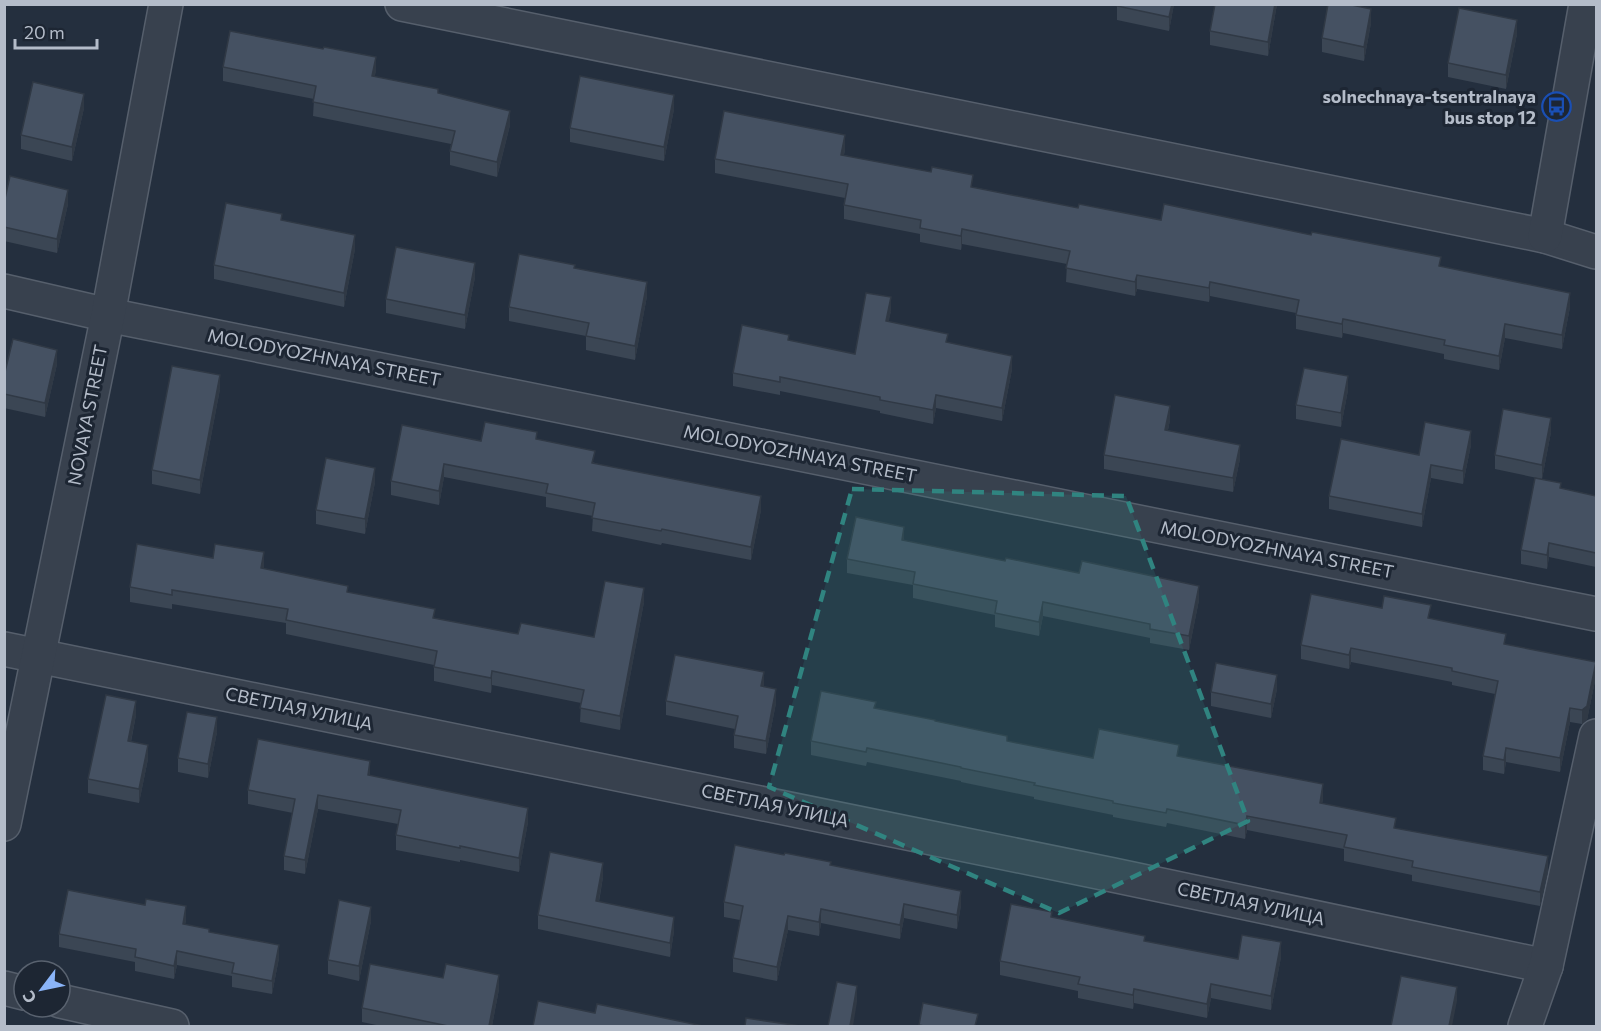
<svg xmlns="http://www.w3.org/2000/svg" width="1601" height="1031" font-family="Commissioner,sans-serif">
  <rect width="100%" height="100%" fill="#242f3e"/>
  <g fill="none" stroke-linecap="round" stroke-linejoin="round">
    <defs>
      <g id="minor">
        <path d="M402,4L1545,236L1596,252"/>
        <path d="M1545,236L1586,4"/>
        <path d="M4,291L108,315L1596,614"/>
        <path d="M4,649L1113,875L1546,966"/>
        <path d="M4,824L108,315L166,4"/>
        <path d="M4,988L24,993"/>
        <path d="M60,1001L172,1026"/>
        <path d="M1525,1026L1546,966L1596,736"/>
      </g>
    </defs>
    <use href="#minor" stroke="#565f6c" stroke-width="36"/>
    <use href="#minor" stroke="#38414e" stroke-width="33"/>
  </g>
  <g fill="#3b4654">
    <path d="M1117,4H1174L1169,31L1117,20Z"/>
    <path d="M1277,4L1268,56L1210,45V31Z"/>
    <path d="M1371,23L1364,61L1322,52V38Z"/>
    <path d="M1517,34L1506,89L1448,77V63Z"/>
    <path d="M223,67L376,71L374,77L438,93L510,125L497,177L450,165V151L451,144L313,116L314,99L223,81Z"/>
    <path d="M84,108L72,161L21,149V135Z"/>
    <path d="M674,109L664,161L570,142V128Z"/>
    <path d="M845,149L844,155L973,187L1078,208L1161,220L1441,266L1570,307L1562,349L1505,338L1499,370L1444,359V354L1343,333L1342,338L1296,329V313L1210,296L1209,302L1137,289L1135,296L1066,282L1067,264L962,244L961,250L920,242V234L844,219V205L845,198L715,173V159Z"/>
    <path d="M4,203L68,204L57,253L4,241Z"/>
    <path d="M282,220L355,249L344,307L214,279V265Z"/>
    <path d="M575,268L647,296L635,360L586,350V336L509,321V307Z"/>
    <path d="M475,277L465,329L386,313V299Z"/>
    <path d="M891,311L888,322L948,343L1012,369L1002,421L936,408L933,424L880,413V411L780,391V395L733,386V373L789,340L855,354Z"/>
    <path d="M57,364L45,417L4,408V376Z"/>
    <path d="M220,389L200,494L152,484V470Z"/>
    <path d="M1348,390L1341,427L1296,419V405Z"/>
    <path d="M1170,420L1168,430L1240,459L1233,492L1104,469V455Z"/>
    <path d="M1551,432L1542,479L1495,469V455Z"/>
    <path d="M537,440L595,463L761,510L751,560L662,543L661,545L592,531L593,516L546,507V497L444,477L439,505L391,495V481L481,441Z"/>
    <path d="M1471,445L1463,484L1431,478L1422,527L1329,509V496L1419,455Z"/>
    <path d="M375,482L365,534L316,524V510Z"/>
    <path d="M1561,488L1596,496V567L1549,557L1547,569L1521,564V550Z"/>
    <path d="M904,541L1199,600L1189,650L1150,643V638L1043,616L1039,636L995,627V615L913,598V585L847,573V559Z"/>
    <path d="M213,558L264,566L263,569L435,618L518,634L594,637L644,602L620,730L580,722L581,703L492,685L491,693L434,681V665L286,634V623L172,604V609L130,602V587Z"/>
    <path d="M1431,619L1506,644L1596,676L1587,720L1582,724L1570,722L1560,772L1506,762L1504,774L1483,770V756L1495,694L1452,685V682L1351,662L1349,669L1301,659V645Z"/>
    <path d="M764,686L776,703L766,754L734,748V735L735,729L666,715V701Z"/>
    <path d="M1277,689L1271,718L1211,706V692Z"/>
    <path d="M876,708L935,721L1007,741L1093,758L1179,757L1323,798L1322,804L1396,828L1548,871L1540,906L1412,881V875L1344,861V849L1247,830L1245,839L1167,823L1166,827L1113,817V815L1034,799V797L961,782V781L867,762L866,766L811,755V741Z"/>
    <path d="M136,715L131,742L148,759L139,803L88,793V779L98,735Z"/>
    <path d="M217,732L208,778L178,772V758Z"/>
    <path d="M370,776L528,822L519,872L460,860V862L396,850V835L398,824L318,809L305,874L284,870V856L293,813L248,804V790Z"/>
    <path d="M831,865L961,905L957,929L904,918L900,939L821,923L819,936L788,930L777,981L733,972V958L740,920L724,917V902Z"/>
    <path d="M603,877L599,902L674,931L670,957L538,929V915Z"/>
    <path d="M1052,917L1145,941L1238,959L1281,957L1271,1010L1211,998L1207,1018L1134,1003L1133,1009L1078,998V991L1000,975V961Z"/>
    <path d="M186,920L185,924L209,932L279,958L272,994L232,987V976L177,965L174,979L135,971V962L59,947V934Z"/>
    <path d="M371,921L359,981L328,974V960Z"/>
    <path d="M499,989L492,1026H381L362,1022V1008Z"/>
  </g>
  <g fill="#303945">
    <path d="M1172,4H1174L1169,31V17Z"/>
    <path d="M1275,4H1277L1268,56V42Z"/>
    <path d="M1371,9V23L1364,61V47Z"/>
    <path d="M1517,20V34L1506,89V75Z"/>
    <path d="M376,57V71L372,90V76Z"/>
    <path d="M84,94V108L72,161V147Z"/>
    <path d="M674,95V109L664,161V147Z"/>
    <path d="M510,111V125L497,177V162Z"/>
    <path d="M845,135V149L841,169V155Z"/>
    <path d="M68,190V204L57,253V239Z"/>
    <path d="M962,229V244L961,250V236Z"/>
    <path d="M355,235V249L344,307V293Z"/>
    <path d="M475,263V277L465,329V315Z"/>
    <path d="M1137,275V289L1135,296V282Z"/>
    <path d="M647,282V296L635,360V346Z"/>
    <path d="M1210,282V296L1209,302V288Z"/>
    <path d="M1570,293V307L1562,349V335Z"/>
    <path d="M891,297V311L886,335V321Z"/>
    <path d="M1343,319V333L1342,338V324Z"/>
    <path d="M1505,324V338L1499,370V356Z"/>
    <path d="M57,350V364L45,417V403Z"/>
    <path d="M1012,356V369L1002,421V408Z"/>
    <path d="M220,375V389L200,494V480Z"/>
    <path d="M1348,376V390L1341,427V413Z"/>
    <path d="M936,395V408L933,424V410Z"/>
    <path d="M1170,406V420L1165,444V430Z"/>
    <path d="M1551,418V432L1542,479V465Z"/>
    <path d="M1471,431V445L1463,484V471Z"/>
    <path d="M1240,445V459L1233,492V478Z"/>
    <path d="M444,464V477L439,505V491Z"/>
    <path d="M1431,465V478L1422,527V514Z"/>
    <path d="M375,468V482L365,534V519Z"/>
    <path d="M761,496V510L751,560V547Z"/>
    <path d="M904,527V541L902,540Z"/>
    <path d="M1549,543V557L1547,569V555Z"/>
    <path d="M264,552V566L261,582V568Z"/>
    <path d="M1199,586V600L1189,650V636Z"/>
    <path d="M644,588V602L620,730V716Z"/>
    <path d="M1043,602V616L1039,636V622Z"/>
    <path d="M1351,648V662L1349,669V655Z"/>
    <path d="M1596,662V676L1587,720L1582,724V710Z"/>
    <path d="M492,671V685L491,693V678Z"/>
    <path d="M764,672V686L761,700V686Z"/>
    <path d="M1277,675V689L1271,718V704Z"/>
    <path d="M776,689V703L766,754V741Z"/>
    <path d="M136,701V715L128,755V741Z"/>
    <path d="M1570,708V722L1560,772V758Z"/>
    <path d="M217,717V732L208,778V764Z"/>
    <path d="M148,745V759L139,803V789Z"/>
    <path d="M1506,748V762L1504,774V760Z"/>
    <path d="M370,761V775L368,789V775Z"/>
    <path d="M1323,784V798L1320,817V803Z"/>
    <path d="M318,795V809L305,874V860Z"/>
    <path d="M528,808V822L519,872V858Z"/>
    <path d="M1247,816V830L1245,839V825Z"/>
    <path d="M1548,856V871L1540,906V892Z"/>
    <path d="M603,863V877L596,916V901Z"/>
    <path d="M961,891V905L957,929V915Z"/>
    <path d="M904,904V918L900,939V925Z"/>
    <path d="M186,906V920L183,937V924Z"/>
    <path d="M371,907V921L359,981V966Z"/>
    <path d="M821,909V923L819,936V922Z"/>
    <path d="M788,916V930L777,981V967Z"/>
    <path d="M674,917V931L670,957V943Z"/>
    <path d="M1281,942V957L1271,1010V996Z"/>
    <path d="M279,945V958L272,994V981Z"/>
    <path d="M177,951V965L174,979V966Z"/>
    <path d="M499,975V989L492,1026H489Z"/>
    <path d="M1211,984V998L1207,1018V1004Z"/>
    <path d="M857,986V1002L853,1026H850Z"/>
    <path d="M1457,987V1001L1452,1026H1449Z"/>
    <path d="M1134,989V1003L1133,1009V995Z"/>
  </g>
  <g fill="#455162" stroke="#303945" stroke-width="1.5">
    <path d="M1117,4H1172L1169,17L1117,6Z"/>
    <path d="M1215,4H1275L1268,42L1210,31Z"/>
    <path d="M1328,4H1347L1371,9L1364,47L1322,38Z"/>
    <path d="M1459,8L1517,20L1506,75L1448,63Z"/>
    <path d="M230,31L323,49L324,47L376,57L372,76L438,89V93L510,111L497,162L450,151L455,131L313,102L316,86L223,67Z"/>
    <path d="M580,76L674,95L664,147L570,128Z"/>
    <path d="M33,82L84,94L72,147L21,135Z"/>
    <path d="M724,111L845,135L841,155L931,172L932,167L973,175L971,187L1078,208L1079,204L1161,220L1164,204L1311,235L1312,232L1441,257L1439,266L1570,293L1562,335L1505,324L1499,356L1444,345L1445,340L1343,319L1342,324L1296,315L1299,300L1210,282L1209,288L1137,275L1135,282L1066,268L1070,251L962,229L961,236L920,228L921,220L844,205L848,184L715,159Z"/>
    <path d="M10,176L68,190L57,239L4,227V203Z"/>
    <path d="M226,203L282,214L281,220L355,235L344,293L214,265Z"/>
    <path d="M396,247L475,263L465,315L386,299Z"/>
    <path d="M519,254L575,265L574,268L647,282L635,346L586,336L589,323L509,307Z"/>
    <path d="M866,293L891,297L886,321L948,334L946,342L1012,356L1002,408L936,395L933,410L880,400V397L780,377V382L733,373L742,325L789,335L788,340L855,354Z"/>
    <path d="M13,339L57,350L45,403L4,394V376Z"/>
    <path d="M172,366L220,375L200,480L152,470Z"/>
    <path d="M1304,368L1348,376L1341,413L1296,405Z"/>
    <path d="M1115,395L1170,406L1165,430L1240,445L1233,478L1104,455Z"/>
    <path d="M1503,409L1551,418L1542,465L1495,455Z"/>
    <path d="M485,422L537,432L536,439L595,451L592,463L761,496L751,547L662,529L661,531L592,518L595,503L546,493L548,484L444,464L439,491L391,481L402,425L481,441Z"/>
    <path d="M1425,422L1471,431L1463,471L1431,465L1422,514L1329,496L1341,439L1419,455Z"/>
    <path d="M326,458L375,468L365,519L316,510Z"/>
    <path d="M1535,478L1561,483L1560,488L1596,496V553L1549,543L1547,555L1521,550Z"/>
    <path d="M856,517L904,527L902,540L1005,561L1006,558L1079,573L1082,561L1199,586L1189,636L1150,629V624L1043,602L1039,622L995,613L997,601L913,584L915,572L847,559Z"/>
    <path d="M137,544L213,558L215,544L264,552L261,568L348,586L347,592L435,609L433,618L518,634L521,623L594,637L605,581L644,588L620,716L580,708L584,690L492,671L491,678L434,667L437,651L286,620L288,609L172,590V595L130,587Z"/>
    <path d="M1311,594L1382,608L1384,596L1431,605L1428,618L1506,634L1504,644L1596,662L1587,706L1582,710L1570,708L1560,758L1506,748L1504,760L1483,756L1498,681L1452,671V668L1351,648L1349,655L1301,645Z"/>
    <path d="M675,655L764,672L761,686L776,689L766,741L734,735L738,716L666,701Z"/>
    <path d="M1216,663L1277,675L1271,704L1211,692Z"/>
    <path d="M821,691L876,702L874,708L935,720V721L1007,736V741L1093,758L1099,729L1179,745L1177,756L1323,784L1320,803L1396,818L1394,828L1548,856L1540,892L1412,867L1413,861L1344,847L1347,835L1247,816L1245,825L1167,809L1166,813L1113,803V801L1034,785L1035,783L961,768V767L867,748L866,752L811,741Z"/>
    <path d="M106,695L136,701L128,741L148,745L139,789L88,779Z"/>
    <path d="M187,712L217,717L208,764L178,758Z"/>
    <path d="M258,739L370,761L368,775L528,808L519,858L460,846V848L396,835L401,810L318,795L305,860L284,856L295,799L248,790Z"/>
    <path d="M735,845L784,855L785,853L831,862L830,865L961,891L957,915L904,904L900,925L821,909L819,922L788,916L777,967L733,958L743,906L724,902Z"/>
    <path d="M550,852L603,863L596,901L674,917L670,943L538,915Z"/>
    <path d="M68,890L145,905L146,899L186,906L183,924L209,929V932L279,945L272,981L232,973L234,963L177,951L174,966L135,957L136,949L59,934Z"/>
    <path d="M339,900L371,907L359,966L328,960Z"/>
    <path d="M1011,904L1052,912L1051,917L1145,936L1144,941L1238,959L1242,935L1281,942L1271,996L1211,984L1207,1004L1134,989L1133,995L1078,984L1080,977L1000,961Z"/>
    <path d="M370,964L443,978L446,964L499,975L489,1026H448L362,1008Z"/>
    <path d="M1401,976L1457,987L1449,1026H1391Z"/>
    <path d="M837,982L857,986L850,1026H828Z"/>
    <path d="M538,1001L595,1013L597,1004L703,1026H533Z"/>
    <path d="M923,1003L978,1014L975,1026H924L919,1025Z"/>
    <path d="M746,1018L800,1026H745Z"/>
  </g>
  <path fill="#308480" fill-opacity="0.2" stroke="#308480" stroke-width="4.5" stroke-dasharray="12 8" stroke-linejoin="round" d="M852,489L1126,496L1248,821L1059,913L769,787Z"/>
  <defs>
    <symbol id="bus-ring" viewBox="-11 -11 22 22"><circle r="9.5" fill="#1d2633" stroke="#1a4fb4" stroke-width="1.5"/><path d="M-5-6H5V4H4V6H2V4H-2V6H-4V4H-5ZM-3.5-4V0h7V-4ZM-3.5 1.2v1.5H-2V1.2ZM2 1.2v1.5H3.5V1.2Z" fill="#1a4fb4"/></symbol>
  </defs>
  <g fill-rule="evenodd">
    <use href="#bus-ring" x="1540" y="90" width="33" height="33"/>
  </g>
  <g text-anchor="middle" stroke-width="6" stroke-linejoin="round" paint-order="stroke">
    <g font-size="18" font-weight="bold" fill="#b4bcc9" stroke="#1d2633" text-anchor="end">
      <text x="1536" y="103">solnechnaya-tsentralnaya<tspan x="1536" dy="21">bus stop 12</tspan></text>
    </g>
    <g font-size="18" fill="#b4bcc9" stroke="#1d2633">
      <text transform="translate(324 358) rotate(11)" y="6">MOLODYOZHNAYA STREET</text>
      <text transform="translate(88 415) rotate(-79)" y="6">NOVAYA STREET</text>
      <text transform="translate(800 454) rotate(11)" y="6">MOLODYOZHNAYA STREET</text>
      <text transform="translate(1277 550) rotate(11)" y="6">MOLODYOZHNAYA STREET</text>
      <text transform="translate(299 709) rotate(12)" y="6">СВЕТЛАЯ УЛИЦА</text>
      <text transform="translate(775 806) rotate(12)" y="6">СВЕТЛАЯ УЛИЦА</text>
      <text transform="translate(1251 904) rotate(12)" y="6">СВЕТЛАЯ УЛИЦА</text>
    </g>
  </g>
  <rect width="1601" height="1031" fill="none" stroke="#b4bcc9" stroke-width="12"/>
  <g transform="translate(42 989) rotate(238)"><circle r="28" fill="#1d2633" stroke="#59626f" stroke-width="1.5"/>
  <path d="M0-4.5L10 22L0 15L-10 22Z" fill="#8ab4f8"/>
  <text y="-9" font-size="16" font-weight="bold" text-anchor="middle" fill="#b4bcc9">С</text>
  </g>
  <path d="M15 39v9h82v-9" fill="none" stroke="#b4bcc9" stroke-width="3"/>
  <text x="24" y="39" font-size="18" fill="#b4bcc9" stroke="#1d2633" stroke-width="4.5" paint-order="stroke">20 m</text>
</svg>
